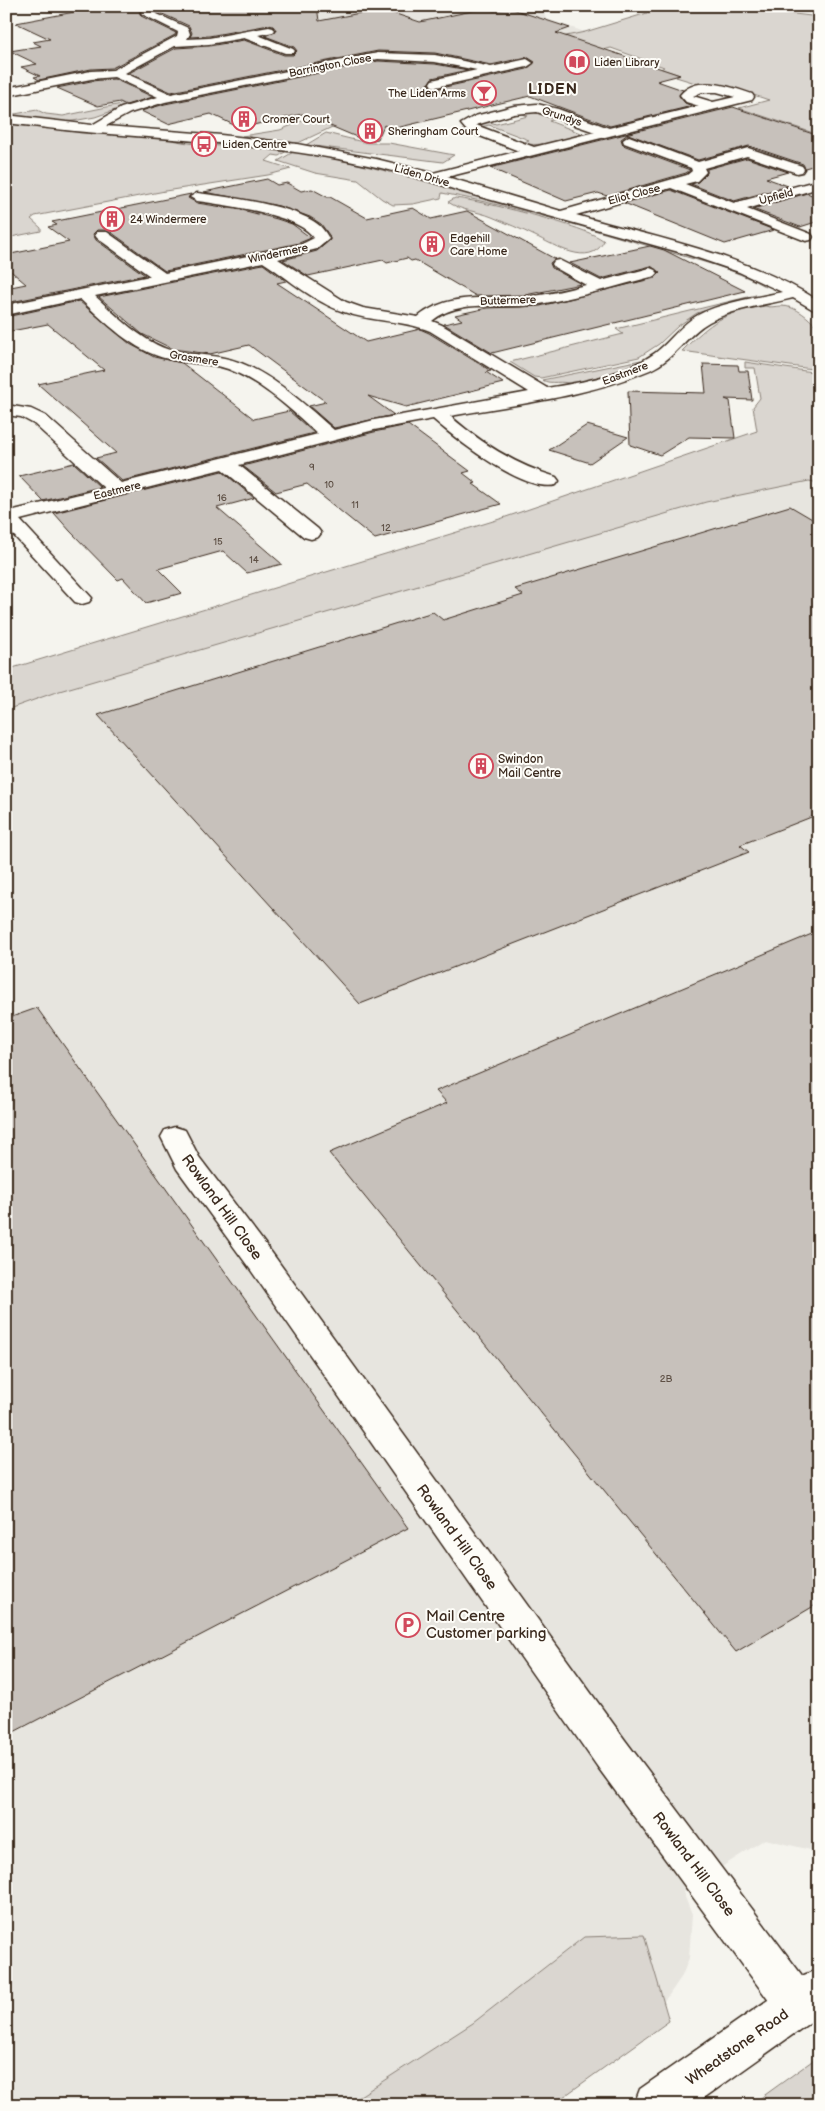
<svg xmlns="http://www.w3.org/2000/svg" width="825" height="2111" font-family="'Balsamiq Sans',sans-serif">
  <rect width="100%" height="100%" fill="#f5f4ee"/>
  <filter id="ink" filterUnits="userSpaceOnUse"><feTurbulence type="fractalNoise" baseFrequency=".02" numOctaves="2"/><feDisplacementMap in="SourceGraphic" scale="10" xChannelSelector="R" yChannelSelector="G"/><feConvolveMatrix kernelMatrix="1 2 1 2 8 2 1 2 1" color-interpolation-filters="sRGB"/></filter>
  <g filter="url(#ink)">
    <g fill="#e7e5df">
      <path d="M244,6H554L543,10L546,19L585,32L499,51L421,46Z"/>
      <path d="M819,469V1852L765,1839L683,1892L692,1915L689,1958L682,1976L669,1995L645,2021L534,2105H6V687Z"/>
    </g>
    <g fill="#dad6d0" stroke="#8a8077">
      <path d="M670,6H729L819,17V135L739,108L769,100L726,86L702,85L676,77L680,75L661,69L664,67L611,48L541,64L525,59L506,57L499,50L585,32Z"/>
      <path d="M436,85L464,95L343,122L298,143L242,136L280,130L354,100L407,88Z"/>
      <path d="M140,88L152,95V97L95,117L73,121L61,122L6,115V110L15,114L37,110L46,114L63,116L141,100L124,92Z"/>
      <path d="M537,111L559,118L549,121L583,134C564,139 542,148 522,143L529,140L489,125L481,127V123L487,121L496,124L528,116L520,113Z"/>
      <path d="M6,123L168,139C206,149 248,145 288,150L279,156L273,155L266,161L291,169L268,175L165,191L35,216L31,219L41,228V231L6,238Z"/>
      <path d="M326,133L367,143H389L454,155L443,162L306,145Z"/>
      <path d="M295,151C347,160 398,174 449,188C510,206 571,222 632,239C657,246 753,269 766,287C734,268 695,260 659,249C588,228 516,207 442,193L441,198L413,204L393,205L382,199L358,180L315,173L278,161Z"/>
      <path d="M455,198C482,201 587,226 604,241C590,269 553,244 535,236C521,229 506,223 492,217C478,211 461,211 448,202Z"/>
      <path d="M756,295L697,313L678,326L659,344L639,357L541,378L534,377L510,362L623,334L616,329Z"/>
      <path d="M765,306C771,308 775,306 781,306C797,306 809,318 819,329V370L682,351C712,321 723,313 765,306Z"/>
      <path d="M641,360L616,372L571,384C562,380 551,385 542,380Z"/>
      <path d="M745,362L819,373V483L809,481L706,502L56,692L6,710V670L503,518L757,431L753,407L760,398L755,368H745Z"/>
      <path d="M644,1935L669,2021L552,2105H346L473,2023L584,1937Z"/>
      <path d="M819,2056V2092L800,2105H751Z"/>
    </g>
    <g fill="#c7c1bb" stroke="#3b2a1e">
      <path d="M106,6H317L319,21L381,9L420,22L486,8L494,11L509,8L570,28L556,33L680,75L657,81L683,90L679,96L685,103L692,106L610,126L530,96L392,129L384,125L378,139L366,141L302,114L240,128L211,114L168,124L141,111L165,104L378,61L435,64L468,70L432,78L428,84L432,88L436,89L527,69L535,62L527,57L491,65L435,53L378,51L171,92L129,73L176,48L209,46L244,40L284,55H293L297,51L294,47L265,36L276,31L273,26L269,25L209,36L190,37L192,33L189,26L147,7L139,11L141,16L176,33L175,35L112,68L91,69L39,80L34,77L40,76L21,67L37,64L10,51L41,46L33,42L50,39L16,23Z"/>
      <path d="M114,79L153,97L126,105L120,102L98,106L57,88L91,81Z"/>
      <path d="M733,107L819,136V164L805,168L803,164L749,146L698,160L628,134L621,139L623,145L690,170L686,173L607,196L598,193L566,201L490,168Z"/>
      <path d="M747,158L788,172L766,178L788,186L734,201L691,184L698,182L707,173V169Z"/>
      <path d="M267,179L277,185L287,183L301,191L312,189L327,197H330L367,218L413,208L431,219L467,211L555,259L550,263L552,268L581,284L525,295L476,296L415,260L411,261L407,258L387,263L383,260L308,276L283,260L317,251L330,240L329,235L321,224L310,217L279,206L204,192Z"/>
      <path d="M671,190L774,230L725,244L624,203Z"/>
      <path d="M807,193L819,198V221L800,227L753,209Z"/>
      <path d="M191,194L188,198L197,203L242,210L277,219L292,224L311,238L299,243L165,271L108,230H97L93,234L96,240L145,275L6,303V288L26,284L6,267V255L69,242L48,227L57,225L52,222Z"/>
      <path d="M650,246L664,250L745,291L492,353L444,324L462,320L455,315L487,308L540,306L655,278L660,273L651,266L601,279L570,263Z"/>
      <path d="M263,264L286,281L277,283L366,342L420,329L429,333L491,371L486,372L503,383L406,407L368,396L394,415L334,428L309,406L326,402L249,345L210,354L173,349L142,334L99,297Z"/>
      <path d="M79,301L130,344L154,357L182,363L254,419L289,411L314,433L122,481L96,458L116,453L38,384L104,370L48,324L6,332V317Z"/>
      <path d="M703,364L738,365L739,371H748L752,400L725,399L730,401L735,438L689,437L660,455L630,445L628,391L706,393Z"/>
      <path d="M408,425L470,471L463,473L476,483L473,484L501,504L375,539L307,484L276,492L243,466L374,432Z"/>
      <path d="M587,425L628,437L590,463L549,450Z"/>
      <path d="M74,463L100,487L43,501L19,476Z"/>
      <path d="M222,471L254,498L217,508L282,564L247,573L223,551L158,569L182,593L146,603L123,578L118,580L70,531L54,513Z"/>
      <path d="M790,506L819,523V814L740,845L749,852L360,1004L98,715L433,612L443,620L523,595L515,589Z"/>
      <path d="M819,931V1603L736,1652L329,1153L447,1103L436,1091Z"/>
      <path d="M37,1008L408,1528L6,1736V1019Z"/>
    </g>
    <g fill="none" stroke-linecap="round" stroke-linejoin="round">
      <defs>
        <g id="street">
          <path d="M146,9L188,28L190,34L187,39L209,38L269,27L273,28L275,30L273,32L258,35L293,49L295,51L293,53H285L244,38L209,44L175,46L125,73L171,94L378,53L435,55L491,67L527,59L533,63L527,67L436,87L432,86L430,83L432,80L477,70L435,62L378,59L165,102L130,113L106,126L221,135L297,144L376,159L433,173L519,151L467,131L461,124L475,116L514,106L537,104L558,109L609,128L699,106L686,102L680,95C697,74 731,87 752,94L754,97L752,100L447,177L561,211L687,175L692,171L691,168L624,143L623,140L629,136L698,162L748,148L802,166L804,169L802,172L797,173L747,156L704,168L706,172L697,181L685,184L734,203L819,180V188L747,209L811,234L813,237L811,240L806,241L671,188L576,215C659,239 745,254 819,301V313L793,298C766,305 734,308 709,322C687,334 675,359 650,370C587,397 517,404 450,416C482,444 516,465 556,477L559,481L556,485C524,493 457,440 433,419L374,430L239,465L318,529L321,533L318,537L311,539L304,537L222,469L20,520L92,598L89,602L82,604L75,602L6,527V512L104,488L34,424L21,417L6,415V405L31,409L46,416L121,483L318,434C291,410 262,382 228,369C209,362 187,364 168,359C133,351 105,322 80,299L6,315V305L150,276L97,238L95,235L97,232H107L165,273L300,245L314,238C298,214 225,205 197,201L190,197L197,193C229,197 296,205 320,226C324,230 327,235 329,239L317,249L278,259L346,302L363,308L418,317C450,291 487,300 525,297C546,295 566,290 586,285L554,267L552,264L554,261L559,260L601,281L650,268L655,270L658,273L655,276C617,286 579,297 540,304C505,311 462,296 432,321L442,325L547,388C584,382 624,375 655,353C670,342 681,324 698,315C722,302 755,298 782,292L739,272L686,254L459,191C343,149 219,143 97,133C67,131 36,126 6,123V115L92,125L121,108L158,97L114,77L91,79L6,96V88L91,71L113,70L177,36L178,32L142,14L141,12ZM702,92H717L735,97L713,102L693,96ZM537,112L595,132L534,147L476,125L514,114ZM263,262C289,279 314,302 344,312C372,322 403,320 430,331L529,392L374,420L334,430C306,406 276,377 241,363C219,354 196,356 173,351C143,343 117,316 95,296Z"/>
          <path d="M175,1127L185,1130L199,1157L272,1253L625,1740L813,1990L819,2004L813,2020L798,2026L783,2020L597,1766L250,1269L177,1169L161,1137L165,1130Z"/>
        </g>
        <path id="secondary" d="M819,1969V2016L694,2105H634L640,2089L804,1975Z"/>
      </defs>
      <use href="#street" stroke="#3b2a1e" stroke-width="3"/>
      <use href="#secondary" stroke="#3b2a1e" stroke-width="3"/>
      <use href="#street" fill="#fdfcf7" fill-rule="evenodd"/>
      <use href="#secondary" fill="#fdfcf7" fill-rule="evenodd"/>
    </g>
  </g>
  <defs>
    <symbol id="library-ring" viewBox="-11 -11 22 22"><circle r="9.5" fill="#fdfcf7" stroke="#d1495b" stroke-width="1.5"/><path d="M-6-4Q-3-5.5-.7-3.5V5Q-3 3-6 4ZM6-4Q3-5.5 .7-3.5V5Q3 3 6 4Z" fill="#d1495b"/></symbol>
    <symbol id="bar-ring" viewBox="-11 -11 22 22"><circle r="9.5" fill="#fdfcf7" stroke="#d1495b" stroke-width="1.5"/><path d="M-6-5H6L.8 .8V4.5H3.5V6h-7V4.5H-.8V.8Z" fill="#d1495b"/></symbol>
    <symbol id="building-ring" viewBox="-11 -11 22 22"><circle r="9.5" fill="#fdfcf7" stroke="#d1495b" stroke-width="1.5"/><path d="M-4-6H4V6H1V3H-1V6H-4ZM-2.5-4.3h1.7v1.8h-1.7ZM.8-4.3h1.7v1.8H.8ZM-2.5-1h1.7V.8h-1.7ZM.8-1h1.7V.8H.8Z" fill="#d1495b"/></symbol>
    <symbol id="bus-ring" viewBox="-11 -11 22 22"><circle r="9.5" fill="#fdfcf7" stroke="#d1495b" stroke-width="1.5"/><path d="M-5-6H5V4H4V6H2V4H-2V6H-4V4H-5ZM-3.5-4V0h7V-4ZM-3.5 1.2v1.5H-2V1.2ZM2 1.2v1.5H3.5V1.2Z" fill="#d1495b"/></symbol>
    <symbol id="parking-ring" viewBox="-11 -11 22 22"><circle r="9.5" fill="#fdfcf7" stroke="#d1495b" stroke-width="1.5"/><path d="M-3.5-5.5H1a3.5 3.5 0 0 1 0 7H-1V5.5H-3.5ZM-1-3.4V-.6H.8a1.4 1.4 0 0 0 0-2.8Z" fill="#d1495b"/></symbol>
  </defs>
  <g fill-rule="evenodd">
    <use href="#library-ring" x="563" y="48" width="28" height="28"/>
    <use href="#bar-ring" x="470" y="79" width="28" height="28"/>
    <use href="#building-ring" x="230" y="105" width="28" height="28"/>
    <use href="#building-ring" x="356" y="117" width="28" height="28"/>
    <use href="#bus-ring" x="190" y="130" width="28" height="28"/>
    <use href="#building-ring" x="98" y="205" width="28" height="28"/>
    <use href="#building-ring" x="418" y="230" width="28" height="28"/>
    <use href="#building-ring" x="467" y="752" width="28" height="28"/>
    <use href="#parking-ring" x="394" y="1611" width="28" height="28"/>
  </g>
  <g text-anchor="middle" stroke-width="4" stroke-linejoin="round" paint-order="stroke">
    <g font-size="10" fill="#5e5045">
      <text x="312" y="470">9</text>
      <text x="329" y="488">10</text>
      <text x="222" y="501">16</text>
      <text x="355" y="508">11</text>
      <text x="386" y="531">12</text>
      <text x="218" y="545">15</text>
      <text x="254" y="563">14</text>
      <text x="666" y="1382">2B</text>
    </g>
    <g font-size="11" fill="#3b2a1e" stroke="#fdfcf7" text-anchor="start">
      <text x="594" y="66">Liden Library</text>
      <text x="466" y="97" text-anchor="end">The Liden Arms</text>
      <text x="262" y="123">Cromer Court</text>
      <text x="388" y="135">Sheringham Court</text>
      <text x="222" y="148">Liden Centre</text>
      <text x="130" y="223">24 Windermere</text>
      <text x="450" y="242">Edgehill<tspan x="450" dy="13">Care Home</tspan></text>
    </g>
    <g font-size="11" fill="#3b2a1e" stroke="#fdfcf7">
      <text transform="translate(330 65) rotate(-11)" y="4">Barrington Close</text>
      <text transform="translate(562 116) rotate(18)" y="4">Grundys</text>
      <text transform="translate(422 175) rotate(16)" y="4">Liden Drive</text>
      <text transform="translate(634 194) rotate(-15)" y="4">Eliot Close</text>
      <text transform="translate(776 196) rotate(-15)" y="4">Upfield</text>
      <text transform="translate(278 253) rotate(-12)" y="4">Windermere</text>
      <text transform="translate(508 300) rotate(-2)" y="4">Buttermere</text>
      <text transform="translate(194 358) rotate(9)" y="4">Grasmere</text>
      <text transform="translate(625 373) rotate(-21)" y="4">Eastmere</text>
      <text transform="translate(117 490) rotate(-14)" y="4">Eastmere</text>
    </g>
    <g font-size="12" fill="#3b2a1e" stroke="#fdfcf7" text-anchor="start">
      <text x="498" y="763">Swindon<tspan x="498" dy="14">Mail Centre</tspan></text>
    </g>
    <g font-size="15" font-weight="bold" letter-spacing="1" fill="#3b2a1e" stroke="#fdfcf7">
      <text x="553" y="94">LIDEN</text>
    </g>
    <g font-size="15" fill="#3b2a1e" stroke="#fdfcf7">
      <text transform="translate(222 1207) rotate(54)" y="5">Rowland Hill Close</text>
      <text transform="translate(457 1537) rotate(54)" y="5">Rowland Hill Close</text>
      <text transform="translate(694 1864) rotate(53)" y="5">Rowland Hill Close</text>
      <text transform="translate(737 2047) rotate(-35)" y="5">Wheatstone Road</text>
    </g>
    <g font-size="15" fill="#3b2a1e" stroke="#fdfcf7" text-anchor="start">
      <text x="426" y="1621">Mail Centre<tspan x="426" dy="17">Customer parking</tspan></text>
    </g>
  </g>
  <rect width="825" height="2111" fill="none" stroke="#fdfcf7" stroke-width="25"/>
  <rect x="12" y="12" width="800" height="2086" fill="none" stroke="#3b2a1e" stroke-width="2" filter="url(#ink)"/>
</svg>
